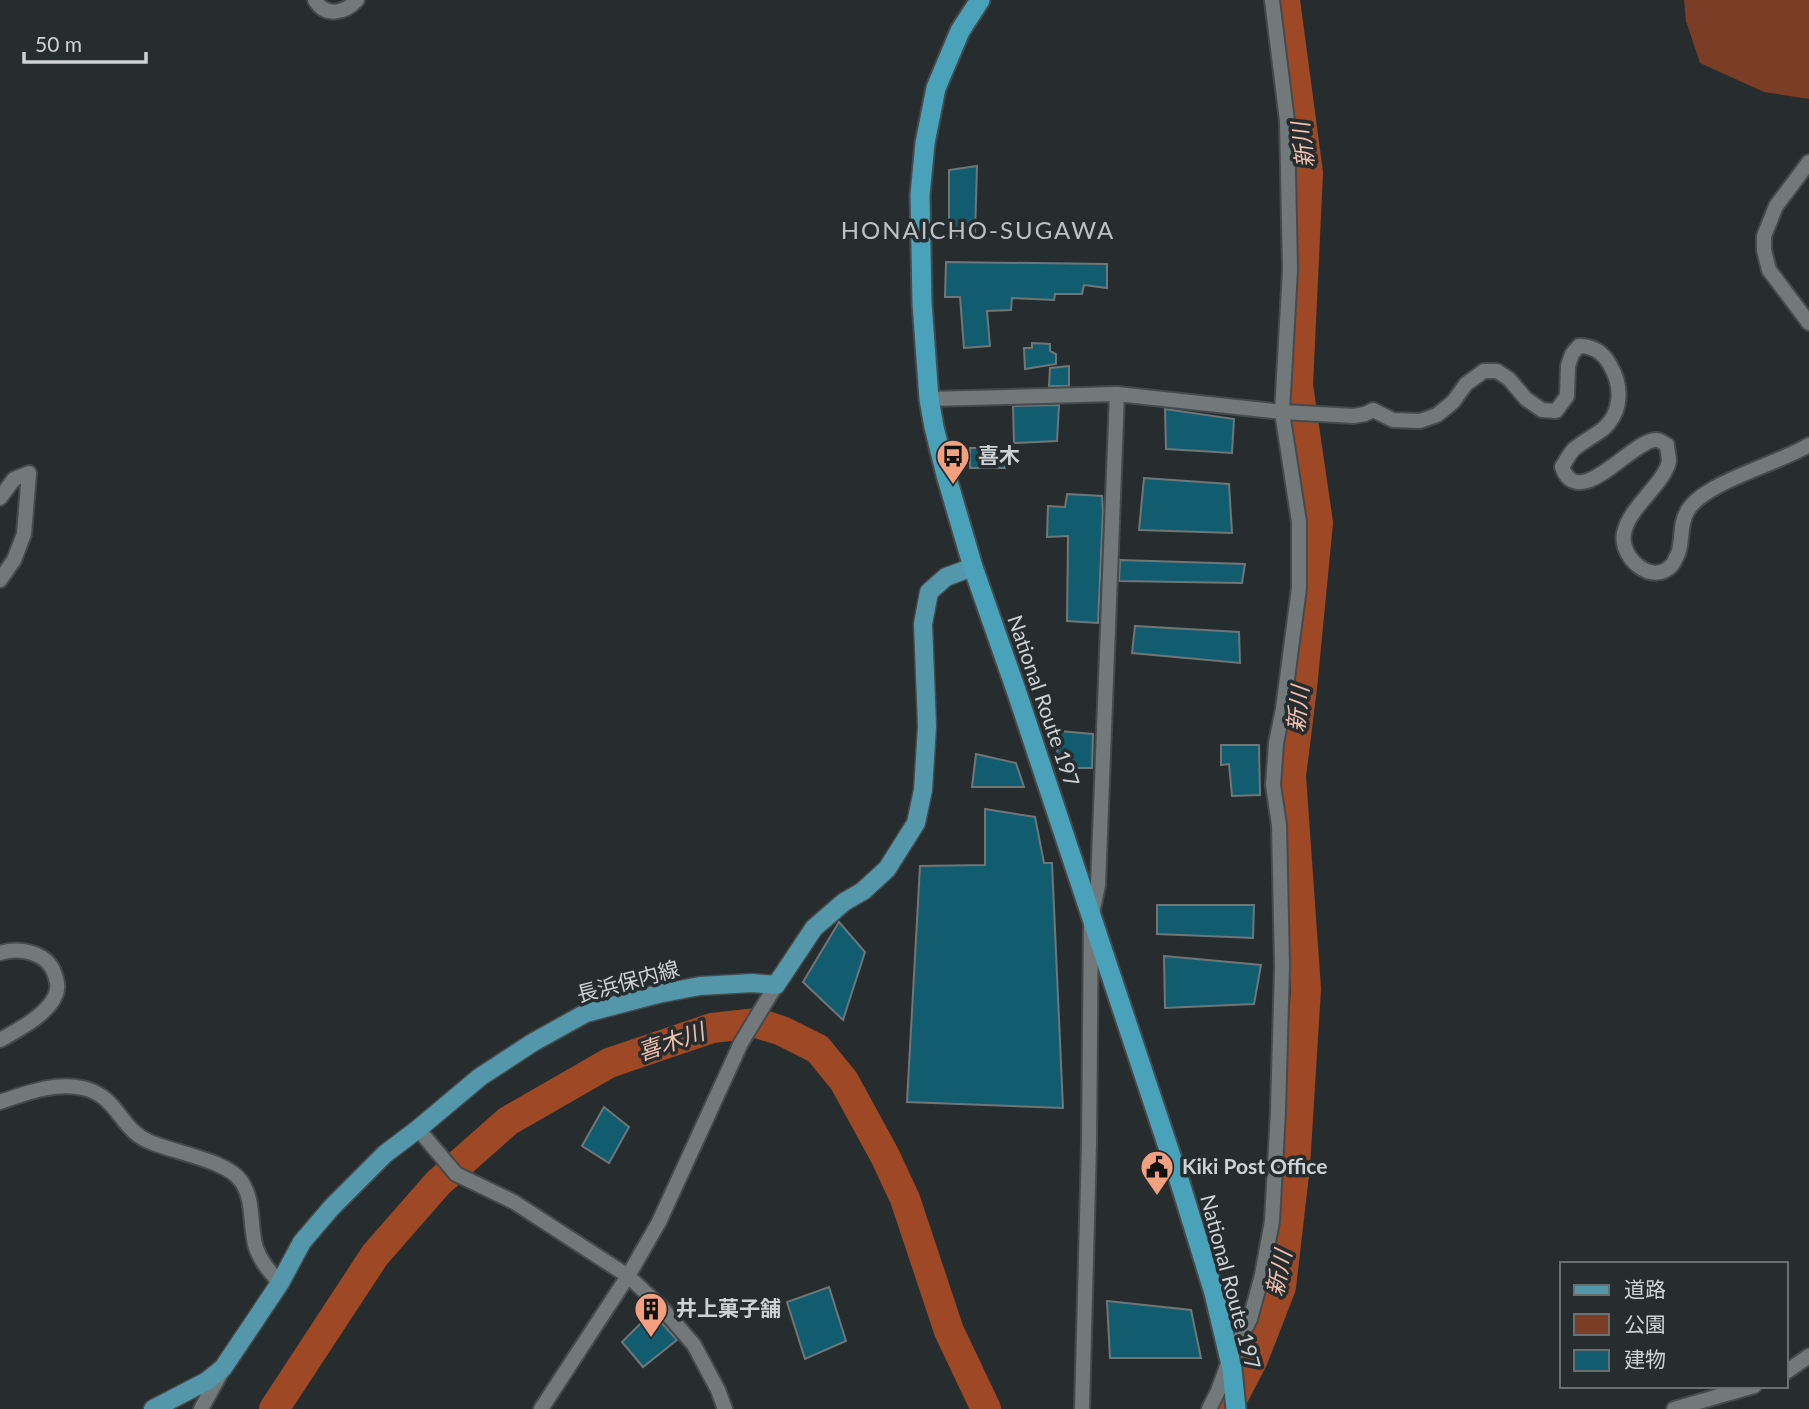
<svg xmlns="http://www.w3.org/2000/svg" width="1809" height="1409" font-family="Lato,'Noto Sans JP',sans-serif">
  <rect width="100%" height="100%" fill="#272d2f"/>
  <path fill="#7b3d25" d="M1684,0H1809V99L1764,92L1700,63L1686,21Z"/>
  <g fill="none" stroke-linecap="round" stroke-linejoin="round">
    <g stroke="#9e4825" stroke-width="30">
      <path d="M274,1409L375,1255L438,1183L508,1121L609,1063L712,1028L757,1023L782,1031L818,1049L844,1081L885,1156L905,1199L949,1331L986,1409"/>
      <path d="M1227,1409L1253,1359L1281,1287L1295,1166L1306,989L1291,776L1302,688L1318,523L1298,385L1308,173L1285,0"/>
    </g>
  </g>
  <g fill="#125c70" stroke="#707678" stroke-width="2">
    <path d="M977,166L975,235L949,236V170Z"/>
    <path d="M946,262L1107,264V288L1084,285L1082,294H1055L1054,300L1012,298L1011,310L987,311L990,346L964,348L960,297H945Z"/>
    <path d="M1032,343L1050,344V351L1056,354V364L1025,369L1024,348H1032Z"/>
    <path d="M1069,366V386H1049L1050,368Z"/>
    <path d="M1059,405L1057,441L1014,443L1013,406Z"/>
    <path d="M1165,409L1234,419L1232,453L1166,449Z"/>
    <path d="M970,448H1007L1005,468H970Z"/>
    <path d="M1144,478L1229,484L1232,533L1139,530Z"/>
    <path d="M1067,494L1102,496L1103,511L1098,623L1067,621L1068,536L1047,537L1048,506L1065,507Z"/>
    <path d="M1120,560L1245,564L1242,583L1119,581Z"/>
    <path d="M1135,626L1239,632L1240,663L1132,653Z"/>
    <path d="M1059,731L1093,734L1092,768H1056Z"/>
    <path d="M1221,745H1259L1260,795L1232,796L1229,764L1221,765Z"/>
    <path d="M976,754L1016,763L1024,787H972Z"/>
    <path d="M985,809L1035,817L1044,863H1052L1063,1108L907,1102L920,866L985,865Z"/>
    <path d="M1157,905H1254L1253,938L1157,934Z"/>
    <path d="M839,922L865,952L843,1020L803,982Z"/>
    <path d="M1164,956L1261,965L1254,1004L1165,1008Z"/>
    <path d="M604,1107L629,1127L609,1163L582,1146Z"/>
    <path d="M829,1287L846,1341L805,1359L787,1302Z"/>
    <path d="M1107,1301L1191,1310L1201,1358H1110Z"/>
    <path d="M652,1312L677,1340L643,1367L622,1342Z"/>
  </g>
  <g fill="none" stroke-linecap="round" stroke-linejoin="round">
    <defs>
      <g id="minor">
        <path d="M315,0C325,17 344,14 357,0"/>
        <path d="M1809,162L1776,206L1764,236V250L1769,270L1809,323"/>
        <path d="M929,399L1117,394L1282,412L1354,416L1365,414L1373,410L1393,420L1420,421L1437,415L1453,402L1466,384L1484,371H1497L1509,379L1526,399L1542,410L1556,411L1567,396L1568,366L1572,354L1579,346C1593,346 1603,352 1610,365C1623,387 1622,413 1602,430C1593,436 1583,442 1574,449C1569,454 1566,461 1562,467C1579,514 1634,437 1657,440C1660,440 1663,443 1667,445C1667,450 1669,456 1669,461C1665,483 1629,507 1624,533C1619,557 1652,587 1672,565C1674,563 1675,559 1677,556C1684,542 1678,526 1688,510C1705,482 1778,464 1809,445"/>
        <path d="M0,498L14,479L29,473L24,534L14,560L0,580"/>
        <path d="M0,953C20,947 48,952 55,975C57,982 59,988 55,996C47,1015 18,1030 0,1040"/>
        <path d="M0,1102C27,1093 54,1082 83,1088C118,1096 120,1129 148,1141C171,1152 227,1160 241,1181C255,1201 249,1225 256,1248C261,1262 270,1272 280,1283"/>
        <path d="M418,1129L456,1174L514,1202L628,1276L541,1409"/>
        <path d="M1786,1372L1809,1356"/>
        <path d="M201,1409L221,1373"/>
        <path d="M725,1409L718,1390L694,1345L662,1308L628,1276L659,1222L741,1043L776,985"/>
        <path d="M1082,1409L1089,1144L1091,919L1098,885L1117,394"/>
        <path d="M1209,1409L1218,1391L1230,1358L1250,1319L1262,1275L1272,1221L1278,1111L1282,966L1279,825L1273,785L1276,743L1283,709L1299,588V522L1282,412L1290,270L1287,121L1272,0"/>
        <path d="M1674,1409L1754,1386"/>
      </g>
      <path id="primary" d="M153,1409L207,1381L223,1368L280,1283L302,1242L332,1207L385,1154L418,1129L480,1077L532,1043L586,1013L658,994L700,986L752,983L776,985L814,928L844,902L863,891L887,869L916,823L923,790L927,726L923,624L929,592L946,577L973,567"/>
      <path id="trunk" d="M980,0L960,31L936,88L925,143L920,195L922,303L929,399L934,427L946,475L973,567L1016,690L1181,1186L1214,1293L1232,1369L1236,1409"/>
    </defs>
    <use href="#minor" stroke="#454a4c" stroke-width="18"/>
    <use href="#primary" stroke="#454a4c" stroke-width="21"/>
    <use href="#trunk" stroke="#454a4c" stroke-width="23"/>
    <use href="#minor" stroke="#73797b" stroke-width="14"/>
    <use href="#primary" stroke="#5497aa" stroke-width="18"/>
    <use href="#trunk" stroke="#4aa1ba" stroke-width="19"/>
  </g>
  <defs>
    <symbol id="bus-pin" viewBox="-11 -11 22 30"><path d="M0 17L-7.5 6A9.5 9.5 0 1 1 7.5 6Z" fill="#f2a080" stroke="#272d2f"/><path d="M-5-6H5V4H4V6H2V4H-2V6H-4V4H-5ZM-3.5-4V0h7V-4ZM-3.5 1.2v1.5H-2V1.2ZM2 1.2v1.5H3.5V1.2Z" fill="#111"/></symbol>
    <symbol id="civic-pin" viewBox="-11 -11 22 30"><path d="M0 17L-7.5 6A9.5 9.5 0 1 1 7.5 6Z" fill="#f2a080" stroke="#272d2f"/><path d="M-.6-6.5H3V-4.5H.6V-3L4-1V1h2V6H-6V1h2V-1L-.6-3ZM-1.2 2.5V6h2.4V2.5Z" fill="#111"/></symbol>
    <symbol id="building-pin" viewBox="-11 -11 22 30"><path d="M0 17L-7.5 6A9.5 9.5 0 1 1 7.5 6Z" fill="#f2a080" stroke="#272d2f"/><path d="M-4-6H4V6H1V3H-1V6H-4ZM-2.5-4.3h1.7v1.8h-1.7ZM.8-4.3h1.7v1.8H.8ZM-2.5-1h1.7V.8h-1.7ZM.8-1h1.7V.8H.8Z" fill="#111"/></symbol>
  </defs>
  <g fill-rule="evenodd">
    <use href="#bus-pin" x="934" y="437" width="38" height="52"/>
    <use href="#civic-pin" x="1138" y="1148" width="38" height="52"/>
    <use href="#building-pin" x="632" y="1290" width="38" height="52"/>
  </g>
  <g text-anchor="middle" stroke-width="7" stroke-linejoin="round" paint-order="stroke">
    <g font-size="21" font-weight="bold" fill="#cfd2d4" stroke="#272d2f" text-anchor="start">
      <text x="978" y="463">喜木</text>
      <text x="1182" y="1174">Kiki Post Office</text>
      <text x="676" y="1316">井上菓子舗</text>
    </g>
    <g font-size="21" fill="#cfd2d4" stroke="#272d2f">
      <text transform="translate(1043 701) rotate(71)" y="7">National Route 197</text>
      <text transform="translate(628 982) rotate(-15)" y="7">長浜保内線</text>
      <text transform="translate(1230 1282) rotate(75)" y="7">National Route 197</text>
    </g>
    <g font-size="23" font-style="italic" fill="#f1c0ae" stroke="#272d2f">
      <text transform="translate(1303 145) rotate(-97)" y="8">新川</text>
      <text transform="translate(1298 709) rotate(-84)" y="8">新川</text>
      <text transform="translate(671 1042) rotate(-19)" y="8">喜木川</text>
      <text transform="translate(1279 1273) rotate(-78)" y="8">新川</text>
    </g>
    <g font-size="24" letter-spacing="2" fill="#bbc2c4" stroke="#272d2f">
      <text x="978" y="239">HONAICHO-SUGAWA</text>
    </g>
  </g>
  <rect x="1560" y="1262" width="228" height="126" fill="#272d2f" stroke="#6a6f71" stroke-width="2"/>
  <rect x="1574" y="1285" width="35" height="10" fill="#5497aa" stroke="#6a6f71" stroke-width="2"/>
  <text x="1624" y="1297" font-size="21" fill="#cfd2d4">道路</text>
  <rect x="1574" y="1314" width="35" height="21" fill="#7b3d25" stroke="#6a6f71" stroke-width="2"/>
  <text x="1624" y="1332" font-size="21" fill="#cfd2d4">公園</text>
  <rect x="1574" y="1350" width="35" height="21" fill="#125c70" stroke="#6a6f71" stroke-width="2"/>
  <text x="1624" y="1367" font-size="21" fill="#cfd2d4">建物</text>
  <path d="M24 52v10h122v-10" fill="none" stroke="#cfd2d4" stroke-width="3.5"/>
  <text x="35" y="52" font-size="21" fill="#cfd2d4" stroke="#272d2f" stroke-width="5" paint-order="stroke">50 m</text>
</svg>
